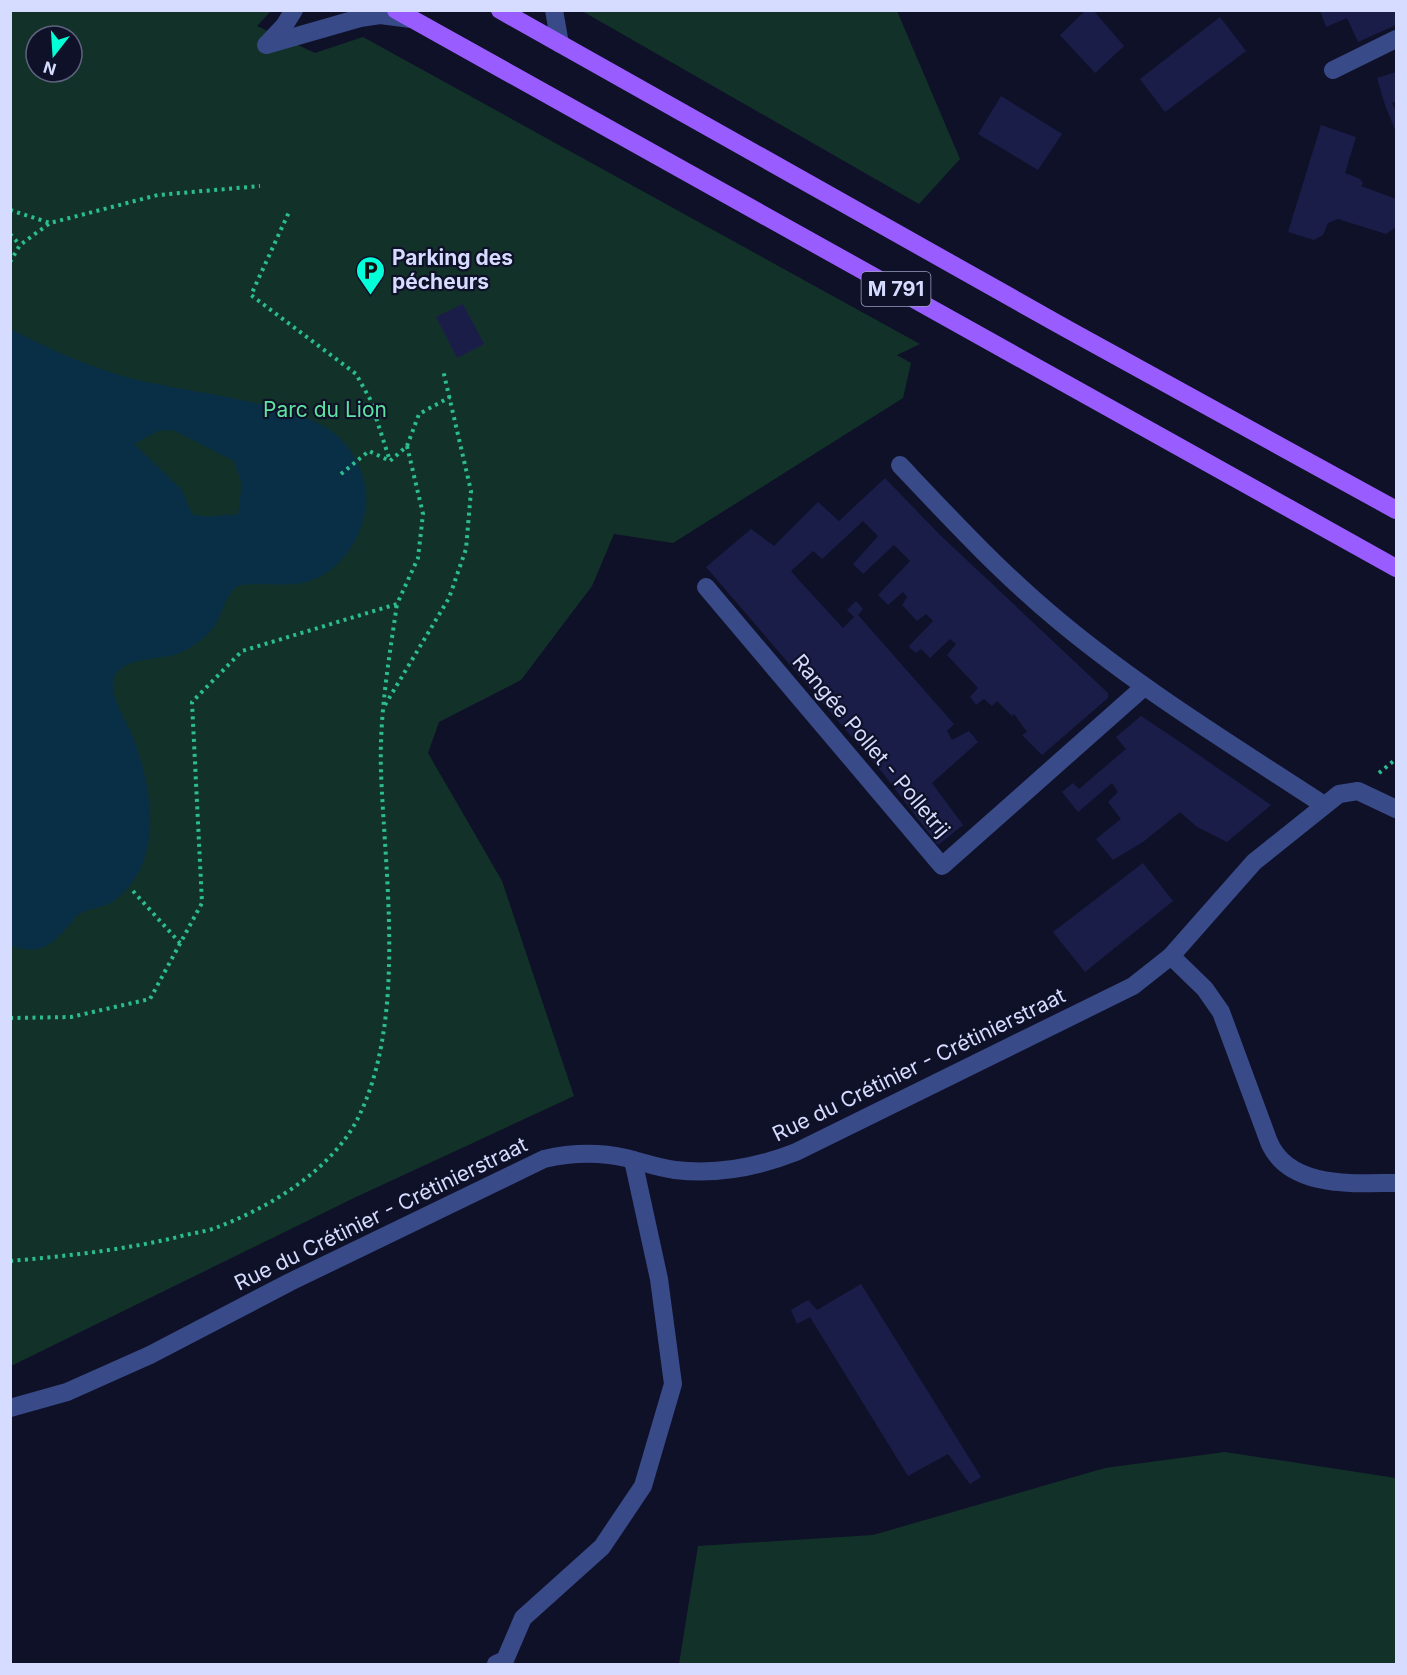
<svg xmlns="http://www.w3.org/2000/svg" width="1407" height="1675" font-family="Inter,sans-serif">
  <rect width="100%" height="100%" fill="#0f1128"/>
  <g fill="#123229" fill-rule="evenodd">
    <path d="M11,11H271L257,26L315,53L363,37L920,344L897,355L911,363L903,398L673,543L614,534L592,586L521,680L439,722L428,753L502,881L574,1096L356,1197L11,1366ZM36,36H72V72H36Z"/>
    <path d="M582,11H897L960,159L919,204Z"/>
    <path d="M1225,1452L1396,1478V1664H679L698,1546L873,1535L1105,1468Z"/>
  </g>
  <path fill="#092f47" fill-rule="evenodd" d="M11,329C50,350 94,369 137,380C186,392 297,403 334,433C355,451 368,477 366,505C363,539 337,577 301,583C280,587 258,581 237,586C225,596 223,612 215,625C207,637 195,645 184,651C165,662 123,654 114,678C108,697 129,725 135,742C150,785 161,844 132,883C127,889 119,898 112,902C101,909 83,908 75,918C56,941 44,957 10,946ZM173,430L234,461L242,484L238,515C221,514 208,519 192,514L181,489L134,444L158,431Z"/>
  <g fill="#1b1d49">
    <path d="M1086,10H1093L1124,46L1095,73L1060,35Z"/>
    <path d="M1320,10H1396V25L1358,42L1347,18L1326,27Z"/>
    <path d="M1220,17L1246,51L1165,112L1140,79Z"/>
    <path d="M1396,72V102L1392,103L1396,112V132L1385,105L1377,78Z"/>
    <path d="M1001,96L1062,134L1038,170L978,134Z"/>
    <path d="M1321,125L1356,137L1345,173L1360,179L1363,183L1361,186L1396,199V227L1386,234L1338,219L1328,223L1323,235L1314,240L1288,232Z"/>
    <path d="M463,304L484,344L457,358L436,317Z"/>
    <path d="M885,478L940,535L1108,693V698L1042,755L1022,735L1027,732L1014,714L1012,716L997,701L992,706L984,699L976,705L970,697L978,688L947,655L956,644L950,639L930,658L921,649L916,653L910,648L909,646L933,621L926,614L917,621L902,605L907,597L903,592L888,605L878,595L910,561L894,545L863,574L853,564L878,536L863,521L822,559L813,551L791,571L797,578L843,628L854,617L847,610L856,601L863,609L858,615L954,724L947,731L952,740L969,731L978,742L932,783L963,825L938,845L882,772L706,567L751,529L774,546L818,502L839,521Z"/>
    <path d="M1141,716L1180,742L1271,805L1227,842L1197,827L1180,812L1143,842L1113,860L1096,839L1121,819L1108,802L1118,792L1112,783L1078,812L1062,792L1073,783L1079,789L1126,749L1116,737Z"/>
    <path d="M1143,863L1173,901L1085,972L1053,932Z"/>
    <path d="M861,1284L981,1477L970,1484L948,1454L908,1476L810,1317L797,1324L791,1310L808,1300L817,1310Z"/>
  </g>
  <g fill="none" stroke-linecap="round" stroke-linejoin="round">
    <g stroke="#2cbd8f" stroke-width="4" stroke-dasharray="3 4.5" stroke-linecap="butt">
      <path d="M10,210L50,223L158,195L260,186"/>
      <path d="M10,234L20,245"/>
      <path d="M10,262L20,245L50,223"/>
      <path d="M407,446L419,414L450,397"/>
      <path d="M341,474L369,451L390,461"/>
      <path d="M385,705L449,598L466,549L471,491L443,370"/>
      <path d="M1379,773L1396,759"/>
      <path d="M133,891L180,943"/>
      <path d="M10,1018L71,1017L150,999L202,903L192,702L242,651L397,604L418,558L423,514L407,446L390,461L370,399L356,374L251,295L289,212"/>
      <path d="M10,1261C67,1256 123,1250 178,1237C191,1233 206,1232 218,1227C270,1207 330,1171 357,1120C407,1022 385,878 381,772C379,716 389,659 397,604"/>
    </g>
    <g stroke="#394a88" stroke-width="18">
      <path d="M554,10L560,44"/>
      <path d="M267,44L284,26L294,10"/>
      <path d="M266,45L360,18L380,15L411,19"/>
      <path d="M1333,70L1396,39"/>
      <path d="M900,465C951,519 1002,574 1059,621C1142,690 1234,746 1324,805"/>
      <path d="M706,587L942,866L1144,687"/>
      <path d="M1171,956L1205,989L1221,1012L1269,1142C1289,1189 1354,1183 1396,1183"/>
      <path d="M10,1408L67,1392L150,1355L290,1282L544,1159C570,1153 599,1152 626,1158C642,1162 658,1168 675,1170C716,1175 758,1167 796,1152L1133,986L1171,956L1254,862L1339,794L1358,791L1396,809"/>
      <path d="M496,1664L505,1660L523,1618L602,1547L643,1486L673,1384L659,1279L633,1160"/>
    </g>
    <g stroke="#995dff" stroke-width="18">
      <path d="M396,10L1396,568"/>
      <path d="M500,10L1067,329L1396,510"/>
    </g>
  </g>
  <defs>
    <symbol id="parking-pin" viewBox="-11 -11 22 30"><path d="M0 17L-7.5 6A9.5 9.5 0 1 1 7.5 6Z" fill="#02ffd8" stroke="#0f1128"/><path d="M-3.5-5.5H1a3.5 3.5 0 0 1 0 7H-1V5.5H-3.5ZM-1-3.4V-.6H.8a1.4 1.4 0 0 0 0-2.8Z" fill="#111"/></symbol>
  </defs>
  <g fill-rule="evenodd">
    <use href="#parking-pin" x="354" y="254" width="33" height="45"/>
  </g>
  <g text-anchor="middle" stroke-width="4.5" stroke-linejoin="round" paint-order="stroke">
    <rect fill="#0f1128" stroke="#9a9fbe" stroke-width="1.5" x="861.5" y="272" width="69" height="34" rx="4.5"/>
    <g font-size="20" font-weight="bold" fill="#d6dcff">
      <text x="896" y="296">M 791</text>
    </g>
    <g font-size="21" font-weight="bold" fill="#d6dcff" stroke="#0f1128" text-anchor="start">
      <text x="392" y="265">Parking des<tspan x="392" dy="24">pécheurs</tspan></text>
    </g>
    <g font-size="21" fill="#5ee3a0" stroke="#0f1128">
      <text x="325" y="417">Parc du Lion</text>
    </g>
    <g font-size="21" fill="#d6dcff" stroke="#0f1128">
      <text transform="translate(871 746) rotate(50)" y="7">Rangée Pollet - Polletrij</text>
      <text transform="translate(919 1065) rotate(-26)" y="7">Rue du Crétinier - Crétinierstraat</text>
      <text transform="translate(381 1214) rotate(-26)" y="7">Rue du Crétinier - Crétinierstraat</text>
    </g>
  </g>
  <rect width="1407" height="1675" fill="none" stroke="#d6dcff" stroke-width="24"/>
  <g transform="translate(54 54) rotate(197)"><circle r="28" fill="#0f1128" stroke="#5f627e" stroke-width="1.5"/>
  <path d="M0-4.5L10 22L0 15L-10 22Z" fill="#02ffd8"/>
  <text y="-9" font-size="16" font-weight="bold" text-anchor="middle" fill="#d6dcff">N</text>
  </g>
</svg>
